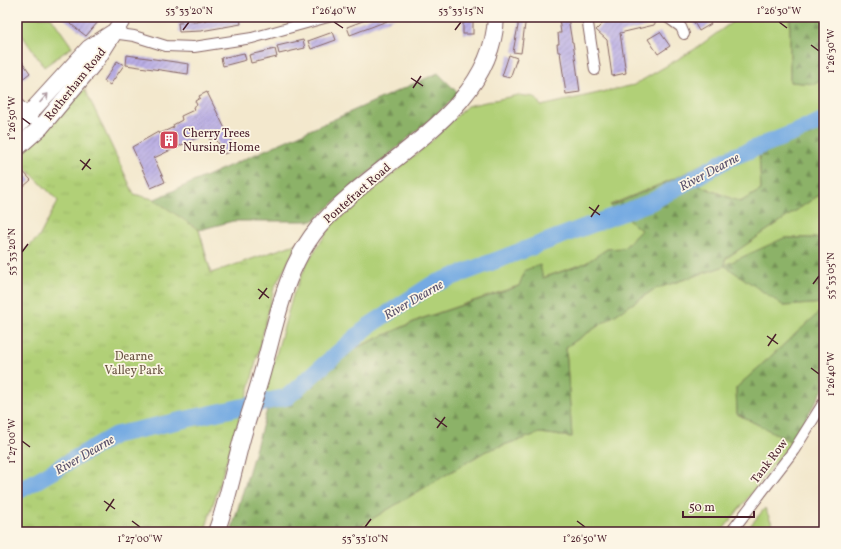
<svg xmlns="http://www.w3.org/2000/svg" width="841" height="549" font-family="Vollkorn,serif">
  <defs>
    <pattern id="forest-firs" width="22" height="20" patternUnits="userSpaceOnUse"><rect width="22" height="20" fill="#8cb268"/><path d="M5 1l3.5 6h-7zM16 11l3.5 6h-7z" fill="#749056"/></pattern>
    <pattern id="park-tufts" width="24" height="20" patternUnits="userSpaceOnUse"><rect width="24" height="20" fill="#b1d077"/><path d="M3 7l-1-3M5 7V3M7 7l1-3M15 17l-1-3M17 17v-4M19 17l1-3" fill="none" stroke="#9ab267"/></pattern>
    <pattern id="building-hatch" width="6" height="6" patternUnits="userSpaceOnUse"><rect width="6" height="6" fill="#b9ade5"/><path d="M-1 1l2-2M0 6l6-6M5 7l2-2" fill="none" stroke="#988cba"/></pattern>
  </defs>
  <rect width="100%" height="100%" fill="#fcf5e5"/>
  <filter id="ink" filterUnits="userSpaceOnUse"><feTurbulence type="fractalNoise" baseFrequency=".025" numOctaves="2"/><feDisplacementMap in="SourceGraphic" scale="8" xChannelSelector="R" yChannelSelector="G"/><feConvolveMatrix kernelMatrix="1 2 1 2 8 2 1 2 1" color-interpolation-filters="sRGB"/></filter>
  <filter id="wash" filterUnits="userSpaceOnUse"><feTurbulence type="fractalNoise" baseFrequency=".012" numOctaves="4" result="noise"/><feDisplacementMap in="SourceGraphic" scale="16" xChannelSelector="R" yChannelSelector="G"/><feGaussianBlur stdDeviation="0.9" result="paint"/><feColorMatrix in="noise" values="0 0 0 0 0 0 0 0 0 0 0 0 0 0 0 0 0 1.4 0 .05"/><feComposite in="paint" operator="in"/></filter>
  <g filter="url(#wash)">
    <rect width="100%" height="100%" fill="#f3e8cd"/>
    <g fill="#b1d077" stroke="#7e7851">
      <path d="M17,17H51L72,47L44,67L17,28Z"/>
      <path d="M739,17H790V82L815,84L824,78V114L704,163L678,177L610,205L641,230L624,248L607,249L586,263L420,319L347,352L290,403L260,411L293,295L308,261L332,225L433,140L467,106L518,95L535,97L541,106L634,85L695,49Z"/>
      <path d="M759,151L761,190L740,202L694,183L732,163Z"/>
      <path d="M824,183V238H784V306L824,303V308L736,388L737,414L792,442L721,532H350L486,451L540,433L572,437L566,347L655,289L725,266V259L819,195Z"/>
      <path d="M765,508L776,532H745Z"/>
    </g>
    <g fill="url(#forest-firs)" stroke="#6b684a">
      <path d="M790,17H824V78L815,84L790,82Z"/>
      <path d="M438,73L459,94L313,221H233L199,230L211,273L146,203Z"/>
      <path d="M820,128L824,131V183L819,195L725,259V265L784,238H824V303L784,306L725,266L655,289L566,347L572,437L540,433L486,451L350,532H231L267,410L290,403L347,352L421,319L519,286L525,270L540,265L543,278L586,263L607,249L624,248L641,230L610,206L678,177L740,202L761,190L759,151Z"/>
      <path d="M824,308V388L792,442L737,414L736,388Z"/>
    </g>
    <path fill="url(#park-tufts)" stroke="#7e7851" d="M85,89L134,194L153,199L199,230L211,273L298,243L274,288L251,382L206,527L199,532H17V257L39,237L58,201L17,159L44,133Z"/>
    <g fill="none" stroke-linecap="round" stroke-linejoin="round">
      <path stroke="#74aae2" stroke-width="17" d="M17,492L115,435L287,397L370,325L431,285L651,202L730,158L824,121"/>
    </g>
    <g id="blocks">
      <g fill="url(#building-hatch)">
        <path d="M62,17H92L98,22L86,36Z"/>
        <path d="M221,17H240L241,24L201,31L179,32L178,23L196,22Z"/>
        <path d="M373,17L395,18L350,35L347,27Z"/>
        <rect x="463" y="17" width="10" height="17"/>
        <path d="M518,17H526L521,53L513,52L518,26Z"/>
        <path d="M628,17H653L657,20L654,25L620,33L626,73L612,76L607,40L596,30L603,23Z"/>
        <path d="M691,17H707L711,24L699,31Z"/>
        <path d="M568,18L572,42H573L580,92L566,94L560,52H558L557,44H559L558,33H561L559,19Z"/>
        <path d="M333,32L336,40L311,49L308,41Z"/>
        <path d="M660,32L670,46L658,54L648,39Z"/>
        <path d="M303,40L305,48L279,54L277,46Z"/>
        <path d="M275,49L277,57L251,63L249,55Z"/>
        <path d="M244,53L246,60L223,66L221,58Z"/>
        <path d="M17,54L30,73L17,83Z"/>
        <path d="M127,55L189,64L188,74L126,65Z"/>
        <path d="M509,55L517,58L510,78L502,76Z"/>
        <path d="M117,61L124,65L110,85L104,81Z"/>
        <path d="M207,92L235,149L224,154L215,137L210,140L207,133L154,158L165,182L151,188L132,147L158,132L159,134L174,127L173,125L182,120L181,116L194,110L193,107L197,105L195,101L200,98L199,96Z"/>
        <path d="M17,165L31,180L23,187L17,181Z"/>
      </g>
    </g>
  </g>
  <g filter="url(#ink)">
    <use href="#blocks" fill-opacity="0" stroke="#856564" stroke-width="1"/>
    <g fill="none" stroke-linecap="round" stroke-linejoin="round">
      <defs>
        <g id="minor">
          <path d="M587,17L595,70"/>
          <path d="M667,17L681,27L684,34"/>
          <path d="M112,33L134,36L166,46L194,47L252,38L328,17"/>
          <path d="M17,103L41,127"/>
          <path d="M731,532L794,450L824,402"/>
        </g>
        <g id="primary">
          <path d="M17,127L89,48L112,33"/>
          <path d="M17,148L41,127L96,61L124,17"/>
        </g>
        <path id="trunk" d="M216,532C228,501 234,467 243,435C250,411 259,387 265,362C278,315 286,267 318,228C373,160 492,116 496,17"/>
      </defs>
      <use href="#minor" stroke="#856564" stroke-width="12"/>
      <use href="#primary" stroke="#856564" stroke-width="18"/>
      <use href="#trunk" stroke="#856564" stroke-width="18"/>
      <use href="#minor" stroke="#fff" stroke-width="10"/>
      <use href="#primary" stroke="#fff" stroke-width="16"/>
      <use href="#trunk" stroke="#fff" stroke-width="16"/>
    </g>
    <defs><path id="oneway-shaft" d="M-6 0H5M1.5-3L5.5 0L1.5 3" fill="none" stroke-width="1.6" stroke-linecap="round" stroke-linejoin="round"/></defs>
    <use stroke="#ae9aa0" href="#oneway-shaft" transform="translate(44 98) rotate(-48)"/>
  </g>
  <path fill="none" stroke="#4a1f2b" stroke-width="1.5" d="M334,22L343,28M779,22L787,28M183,30L189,22M455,30L461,22M811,45L819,51M411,78L423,86M413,88L421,76M22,118L30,124M80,160L91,169M82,170L90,159M589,207L600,215M591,217L599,205M22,252L28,244M813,284L819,276M258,289L269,298M259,299L267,288M767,336L778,344M768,346L776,334M811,368L819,374M435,418L447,427M437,428L445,417M22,441L30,447M104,501L115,509M106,511L114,499M132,521L140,527M577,521L585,527M365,527L371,519"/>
  <defs>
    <symbol id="building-square" viewBox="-11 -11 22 22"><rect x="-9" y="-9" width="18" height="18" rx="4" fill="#d1495b" stroke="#fcf5e5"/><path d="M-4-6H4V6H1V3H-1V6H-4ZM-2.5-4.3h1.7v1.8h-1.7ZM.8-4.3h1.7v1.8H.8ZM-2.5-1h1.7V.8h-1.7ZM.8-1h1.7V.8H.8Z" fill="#fff"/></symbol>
  </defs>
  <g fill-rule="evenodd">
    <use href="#building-square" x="158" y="129" width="22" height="22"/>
  </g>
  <g text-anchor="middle" stroke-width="3.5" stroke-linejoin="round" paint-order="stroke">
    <g font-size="12" fill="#4a1f2b" stroke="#fcf5e5">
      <text transform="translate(75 84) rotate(-51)" y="4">Rotherham Road</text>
      <text transform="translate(357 193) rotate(-41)" y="4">Pontefract Road</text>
      <text transform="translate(769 461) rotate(-53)" y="4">Tank Row</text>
    </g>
    <g font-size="12" fill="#4a1f2b" stroke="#fcf5e5" text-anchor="start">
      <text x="183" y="137">Cherry Trees<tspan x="183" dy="14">Nursing Home</tspan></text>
    </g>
    <g font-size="12" fill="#695442" stroke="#fcf5e5">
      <text x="134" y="360">Dearne<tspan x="134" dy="14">Valley Park</tspan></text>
    </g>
    <g font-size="13" font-style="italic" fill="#59506b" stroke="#fcf5e5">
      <text transform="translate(709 171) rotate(-28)" y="5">River Dearne</text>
      <text transform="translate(413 299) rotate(-30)" y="5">River Dearne</text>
      <text transform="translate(84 454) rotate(-30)" y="5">River Dearne</text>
    </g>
  </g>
  <rect width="841" height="549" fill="none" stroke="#fcf5e5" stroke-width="44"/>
  <path d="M683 511v6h71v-6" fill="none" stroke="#4a1f2b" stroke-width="2"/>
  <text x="689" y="511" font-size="12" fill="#4a1f2b" stroke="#fcf5e5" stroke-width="3" paint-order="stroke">50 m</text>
  <rect x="22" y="22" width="797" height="505" fill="none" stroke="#4a1f2b" stroke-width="1.5"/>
  <g font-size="10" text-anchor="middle" fill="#4a1f2b">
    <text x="189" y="14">53°33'20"N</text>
    <text x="334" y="14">1°26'40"W</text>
    <text x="461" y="14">53°33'15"N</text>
    <text x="779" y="14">1°26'30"W</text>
    <text transform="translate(830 51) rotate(-90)" y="4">1°26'30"W</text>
    <text transform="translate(11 118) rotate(-90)" y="4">1°26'50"W</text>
    <text transform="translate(11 252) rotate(-90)" y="4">53°33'20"N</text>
    <text transform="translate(830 276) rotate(-90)" y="4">53°33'05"N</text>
    <text transform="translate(830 374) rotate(-90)" y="4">1°26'40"W</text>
    <text transform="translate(11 441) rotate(-90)" y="4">1°27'00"W</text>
    <text x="140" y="542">1°27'00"W</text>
    <text x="365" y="542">53°33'10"N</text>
    <text x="585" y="542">1°26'50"W</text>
  </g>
</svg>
